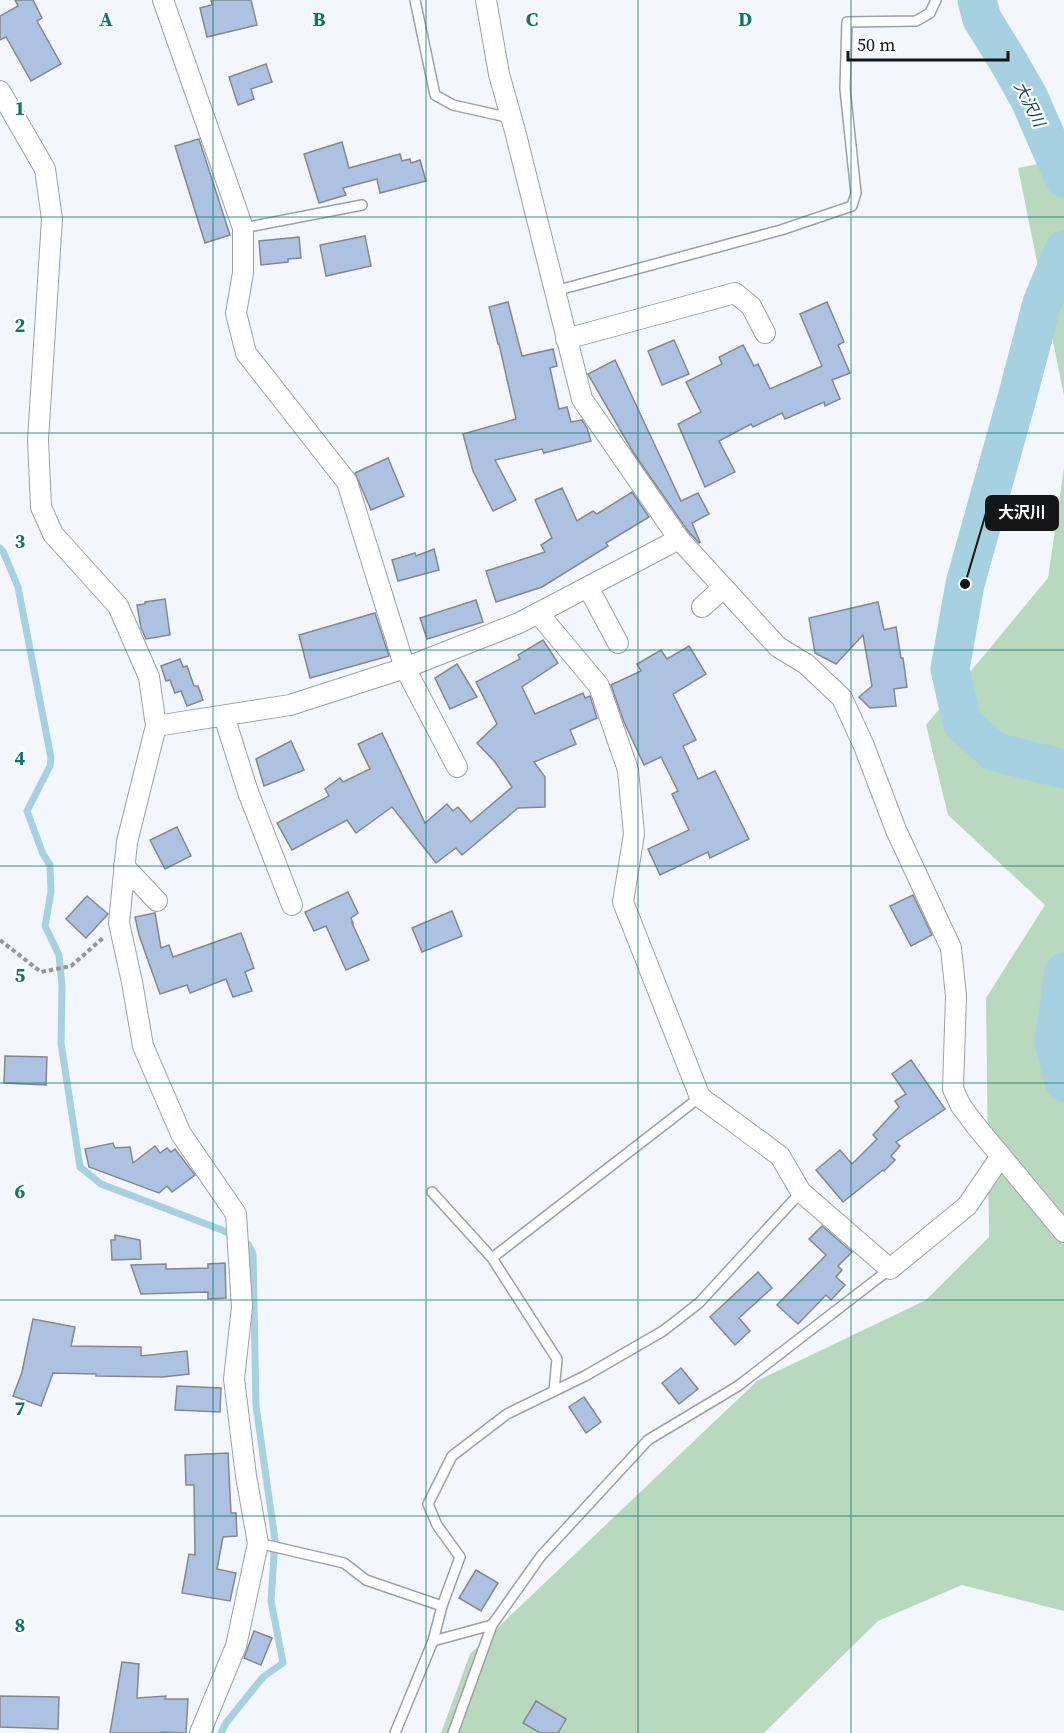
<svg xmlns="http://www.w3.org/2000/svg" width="1064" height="1733" font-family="'Source Serif 4','Noto Sans JP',serif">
  <rect width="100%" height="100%" fill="#f3f7fd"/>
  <g fill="#b9d9be">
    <path d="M1064,159V396L1018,168Z"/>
    <path d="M1064,468V1611L962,1585L878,1621L764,1733H441L470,1654L757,1381L926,1300L989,1237L986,998L1045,905L948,815L926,725L1048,578Z"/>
  </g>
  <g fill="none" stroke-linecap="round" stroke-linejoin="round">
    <path stroke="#a6d1e0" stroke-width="7" d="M0,548L3,551L18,587L51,758L50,766L27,811L43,854L50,865L51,892L45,926L59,955L62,986L61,1043L80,1167L101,1184L222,1230L248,1244L253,1254L256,1406L275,1540L271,1601L283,1663L263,1677L226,1723L221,1733"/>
    <g stroke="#a6d1e0" stroke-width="39">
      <path d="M977,0L982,19L1008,61L1029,98L1064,178"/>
      <path d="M1064,250L1042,303L1017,398L965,584L950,669L962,723L995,752L1064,769"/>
      <path d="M1064,972L1054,1042L1064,1082"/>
    </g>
  </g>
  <g fill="#adc2e1" stroke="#848990" stroke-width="1.5">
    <path d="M15,0H33L42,18L37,21L61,64L31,81L6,37L0,40V16L18,6Z"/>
    <path d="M211,0H251L257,25L207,37L200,8L212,5Z"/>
    <path d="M266,64L272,82L251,89L254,99L238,105L229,77Z"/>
    <path d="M199,139L230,235L205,243L175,146Z"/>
    <path d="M342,142L349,168L400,154L402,161L410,159L411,163L420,160L426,181L380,193L377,179L343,188L346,195L319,203L304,154Z"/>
    <path d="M365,236L371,266L326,276L320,245Z"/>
    <path d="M299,237L301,258L288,259V262L261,265L259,241Z"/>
    <path d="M508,302L522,356L553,349L557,366L550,368L559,409L567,407L571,422L582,420L587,428L591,441L544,453L542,449L495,460L516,500L493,511L473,471L463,434L516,419L499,344H498L489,307Z"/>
    <path d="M827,302L844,342L838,345L850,373L832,380L840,399L825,406L824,402L785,419L782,413L753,427L751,424L719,441L735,472L705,487L678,424L701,412L686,382L722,364L719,357L743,345L754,366L758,364L770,389L822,366L800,314Z"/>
    <path d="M674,340L689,374L662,385L648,351Z"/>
    <path d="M615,360L681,501L698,493L709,514L692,523L700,542L699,543L688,531L633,452L589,376L588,374Z"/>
    <path d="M388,458L404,496L371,510L355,473Z"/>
    <path d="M562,488L577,521L593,511L597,514L632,492L649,517L606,543L608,546L542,587L496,602L486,571L545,552L541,545L552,538L535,500Z"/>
    <path d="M434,549L439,570L398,581L392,560L415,553L416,556Z"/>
    <path d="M165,599L170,635L146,639L141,628L137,605L145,604V602Z"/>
    <path d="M476,600L483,622L427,639L420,618Z"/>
    <path d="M878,602L884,630L896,627L901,658H903L907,687L894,689L896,706L870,708L859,697L872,686L863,635L836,664L815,653L809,618Z"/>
    <path d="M375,613L389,656L310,678L299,635Z"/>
    <path d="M543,640L558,663L522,687L535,714L583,693L585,698L590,696L597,718L570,730L576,744L534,762L545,777V807L518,808L462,855L456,848L436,863L392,807L356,833L347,820L292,850L277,823L329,796L325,789L340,778L343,782L370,769L358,744L382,733L425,823L447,804L453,811L458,807L471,822L512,787L495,762L477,743L497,724L476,682L520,659L518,655Z"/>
    <path d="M689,646L706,674L673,694L696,740L683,746L698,779L715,771L749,839L710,858L708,852L660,875L648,849L689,830L672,794L678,791L661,757L644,765L624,722L611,685L641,671L637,664L661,650L667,659Z"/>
    <path d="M180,659L183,667L187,666L194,686H198L203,700L187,706L181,691L175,693L170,680L166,681L161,666Z"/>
    <path d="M457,664L477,697L450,709L435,678Z"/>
    <path d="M291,741L304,770L264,786L256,759Z"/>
    <path d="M177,827L191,856L165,869L150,840Z"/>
    <path d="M348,892L358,913L351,918L353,923H352L369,960L346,970L326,926L314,931L305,912Z"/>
    <path d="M913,895L932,935L911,946L890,906Z"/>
    <path d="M87,896L108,914L86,938L66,919Z"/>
    <path d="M452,911L462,936L422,952L412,928Z"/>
    <path d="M155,913L161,948L169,945L173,957L241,933L254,968L245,972L252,991L233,997L226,979L190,993L187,985L160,994L139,935L135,917Z"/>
    <path d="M5,1056L47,1057L46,1085L4,1083Z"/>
    <path d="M911,1060L945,1109L896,1142L900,1146L891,1156L895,1160L884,1171L883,1170L843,1202L816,1170L840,1150L852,1164L877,1139L873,1135L899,1107L895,1101L906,1094L892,1074Z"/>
    <path d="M113,1143L115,1148L130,1147L133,1163L155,1146L160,1153L167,1148L171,1152L175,1149L195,1175L172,1192L167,1186L159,1193L89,1167L85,1149Z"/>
    <path d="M822,1226L852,1252L838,1266L842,1270L836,1277L845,1285L831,1300L826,1295L798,1324L777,1305L826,1255L809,1239Z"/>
    <path d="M115,1235L140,1240L141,1259L112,1260L111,1240H115Z"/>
    <path d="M225,1263L226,1298L208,1299V1292L141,1294L131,1265L166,1264V1269L208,1268V1264Z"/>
    <path d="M758,1272L772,1288L739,1318L750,1331L735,1345L710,1317Z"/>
    <path d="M33,1319L75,1327L71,1346L141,1347V1356L187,1351L189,1374L163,1377L96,1376V1374L53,1373L41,1406L13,1396L22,1372Z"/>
    <path d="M681,1368L698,1389L679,1404L662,1383Z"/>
    <path d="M177,1386L221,1388L220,1412L175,1410Z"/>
    <path d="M584,1397L601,1422L586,1433L569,1407Z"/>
    <path d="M228,1453L231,1513H236L237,1536L223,1537L217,1569L236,1573L230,1601L182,1593L189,1554L195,1555L194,1485H186L185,1455Z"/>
    <path d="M476,1570L498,1583L481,1611L459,1598Z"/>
    <path d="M254,1631L272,1638L261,1665L244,1658Z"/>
    <path d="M122,1662L139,1664L137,1698L166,1696L165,1699H188L186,1733L161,1732V1733H110Z"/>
    <path d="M0,1696L59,1697L58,1729L0,1727Z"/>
    <path d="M536,1701L566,1719L558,1733H540L523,1723Z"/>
  </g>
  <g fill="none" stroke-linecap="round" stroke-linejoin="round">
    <defs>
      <g id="lane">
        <path d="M415,0L435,95L453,105L511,118"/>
        <path d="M243,228L362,205"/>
        <path d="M555,291L781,230L852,206L856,193L845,89L847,22L916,21L930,13L936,0"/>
        <path d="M432,1192L492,1258"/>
        <path d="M801,1192L699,1303L663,1331L585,1376L507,1414L452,1456L428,1504L437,1525L460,1557L442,1606L433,1641L492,1625L541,1556L648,1440L738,1386L890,1269"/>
        <path d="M554,1391L557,1359L492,1258L700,1097"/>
        <path d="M258,1543L344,1563L366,1580L442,1606"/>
        <path d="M395,1733L433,1641"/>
        <path d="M453,1733L492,1625"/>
      </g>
      <g id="street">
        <path d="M163,0L243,228V273L236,313L246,353L347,482L405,668L457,767"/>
        <path d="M486,0L499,74L515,131L582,399L679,539L778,647L806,664L842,698L864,746L896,830L951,948L956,996L953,1089L961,1106L976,1126L1064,1232"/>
        <path d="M0,91L45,169L52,219L38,440L41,507L53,534L118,606L149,677L156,726L127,842L119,923L132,982L143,1046L181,1134L236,1214L242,1307L234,1379L246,1476L258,1543L236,1646L200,1733"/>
        <path d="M566,339L735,293L751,306L765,333"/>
        <path d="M588,587L618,643"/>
        <path d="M702,607L723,588"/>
        <path d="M538,613L599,686L628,770L634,834L623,902L700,1097L780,1156L801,1192L890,1269L967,1206L1001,1156"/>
        <path d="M224,716L248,792L292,905"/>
        <path d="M156,726L290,705L405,668L519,623L679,539"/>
        <path d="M124,866L157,901"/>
      </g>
    </defs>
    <use href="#lane" stroke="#9ca1a8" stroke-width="12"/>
    <use href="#street" stroke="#9ca1a8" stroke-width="22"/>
    <path stroke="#93969a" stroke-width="4" stroke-dasharray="4.5 3" stroke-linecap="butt" d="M0,940L41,972L71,966L103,938"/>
    <use href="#lane" stroke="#fff" stroke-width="9"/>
    <use href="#street" stroke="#fff" stroke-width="20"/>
  </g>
  <path fill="none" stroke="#0f766e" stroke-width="1.5" stroke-opacity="0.55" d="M213,0V1733M426,0V1733M638,0V1733M851,0V1733M0,217H1064M0,433H1064M0,650H1064M0,866H1064M0,1083H1064M0,1300H1064M0,1516H1064"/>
  <g text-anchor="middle" stroke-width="4.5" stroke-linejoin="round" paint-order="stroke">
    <g font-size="16" font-style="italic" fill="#0f495b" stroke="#fff">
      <text transform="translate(1030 104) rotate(63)" y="6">大沢川</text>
    </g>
  </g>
  <g font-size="20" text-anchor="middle" font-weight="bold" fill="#0f766e" stroke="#fff" stroke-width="4.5" stroke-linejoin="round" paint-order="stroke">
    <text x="106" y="26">A</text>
    <text x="319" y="26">B</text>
    <text x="532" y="26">C</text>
    <text x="745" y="26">D</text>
    <text x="20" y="115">1</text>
    <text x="20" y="332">2</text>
    <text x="20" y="548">3</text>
    <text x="20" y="765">4</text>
    <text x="20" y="982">5</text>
    <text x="20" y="1198">6</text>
    <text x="20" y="1415">7</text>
    <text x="20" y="1632">8</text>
  </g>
  <path fill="none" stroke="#131517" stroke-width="2" d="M965 584L986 513"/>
  <circle fill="#131517" stroke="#fff" stroke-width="2" cx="965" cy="584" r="6"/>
  <rect fill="#131517" stroke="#131517" stroke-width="2" x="986" y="496" width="72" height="34" rx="6"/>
  <g font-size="16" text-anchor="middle" font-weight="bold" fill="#fff">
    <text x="1022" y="518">大沢川</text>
  </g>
  <path d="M848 51v9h160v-9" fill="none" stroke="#131517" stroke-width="3"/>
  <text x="857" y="51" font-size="18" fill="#131517" stroke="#ffffff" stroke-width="4.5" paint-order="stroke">50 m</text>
</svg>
